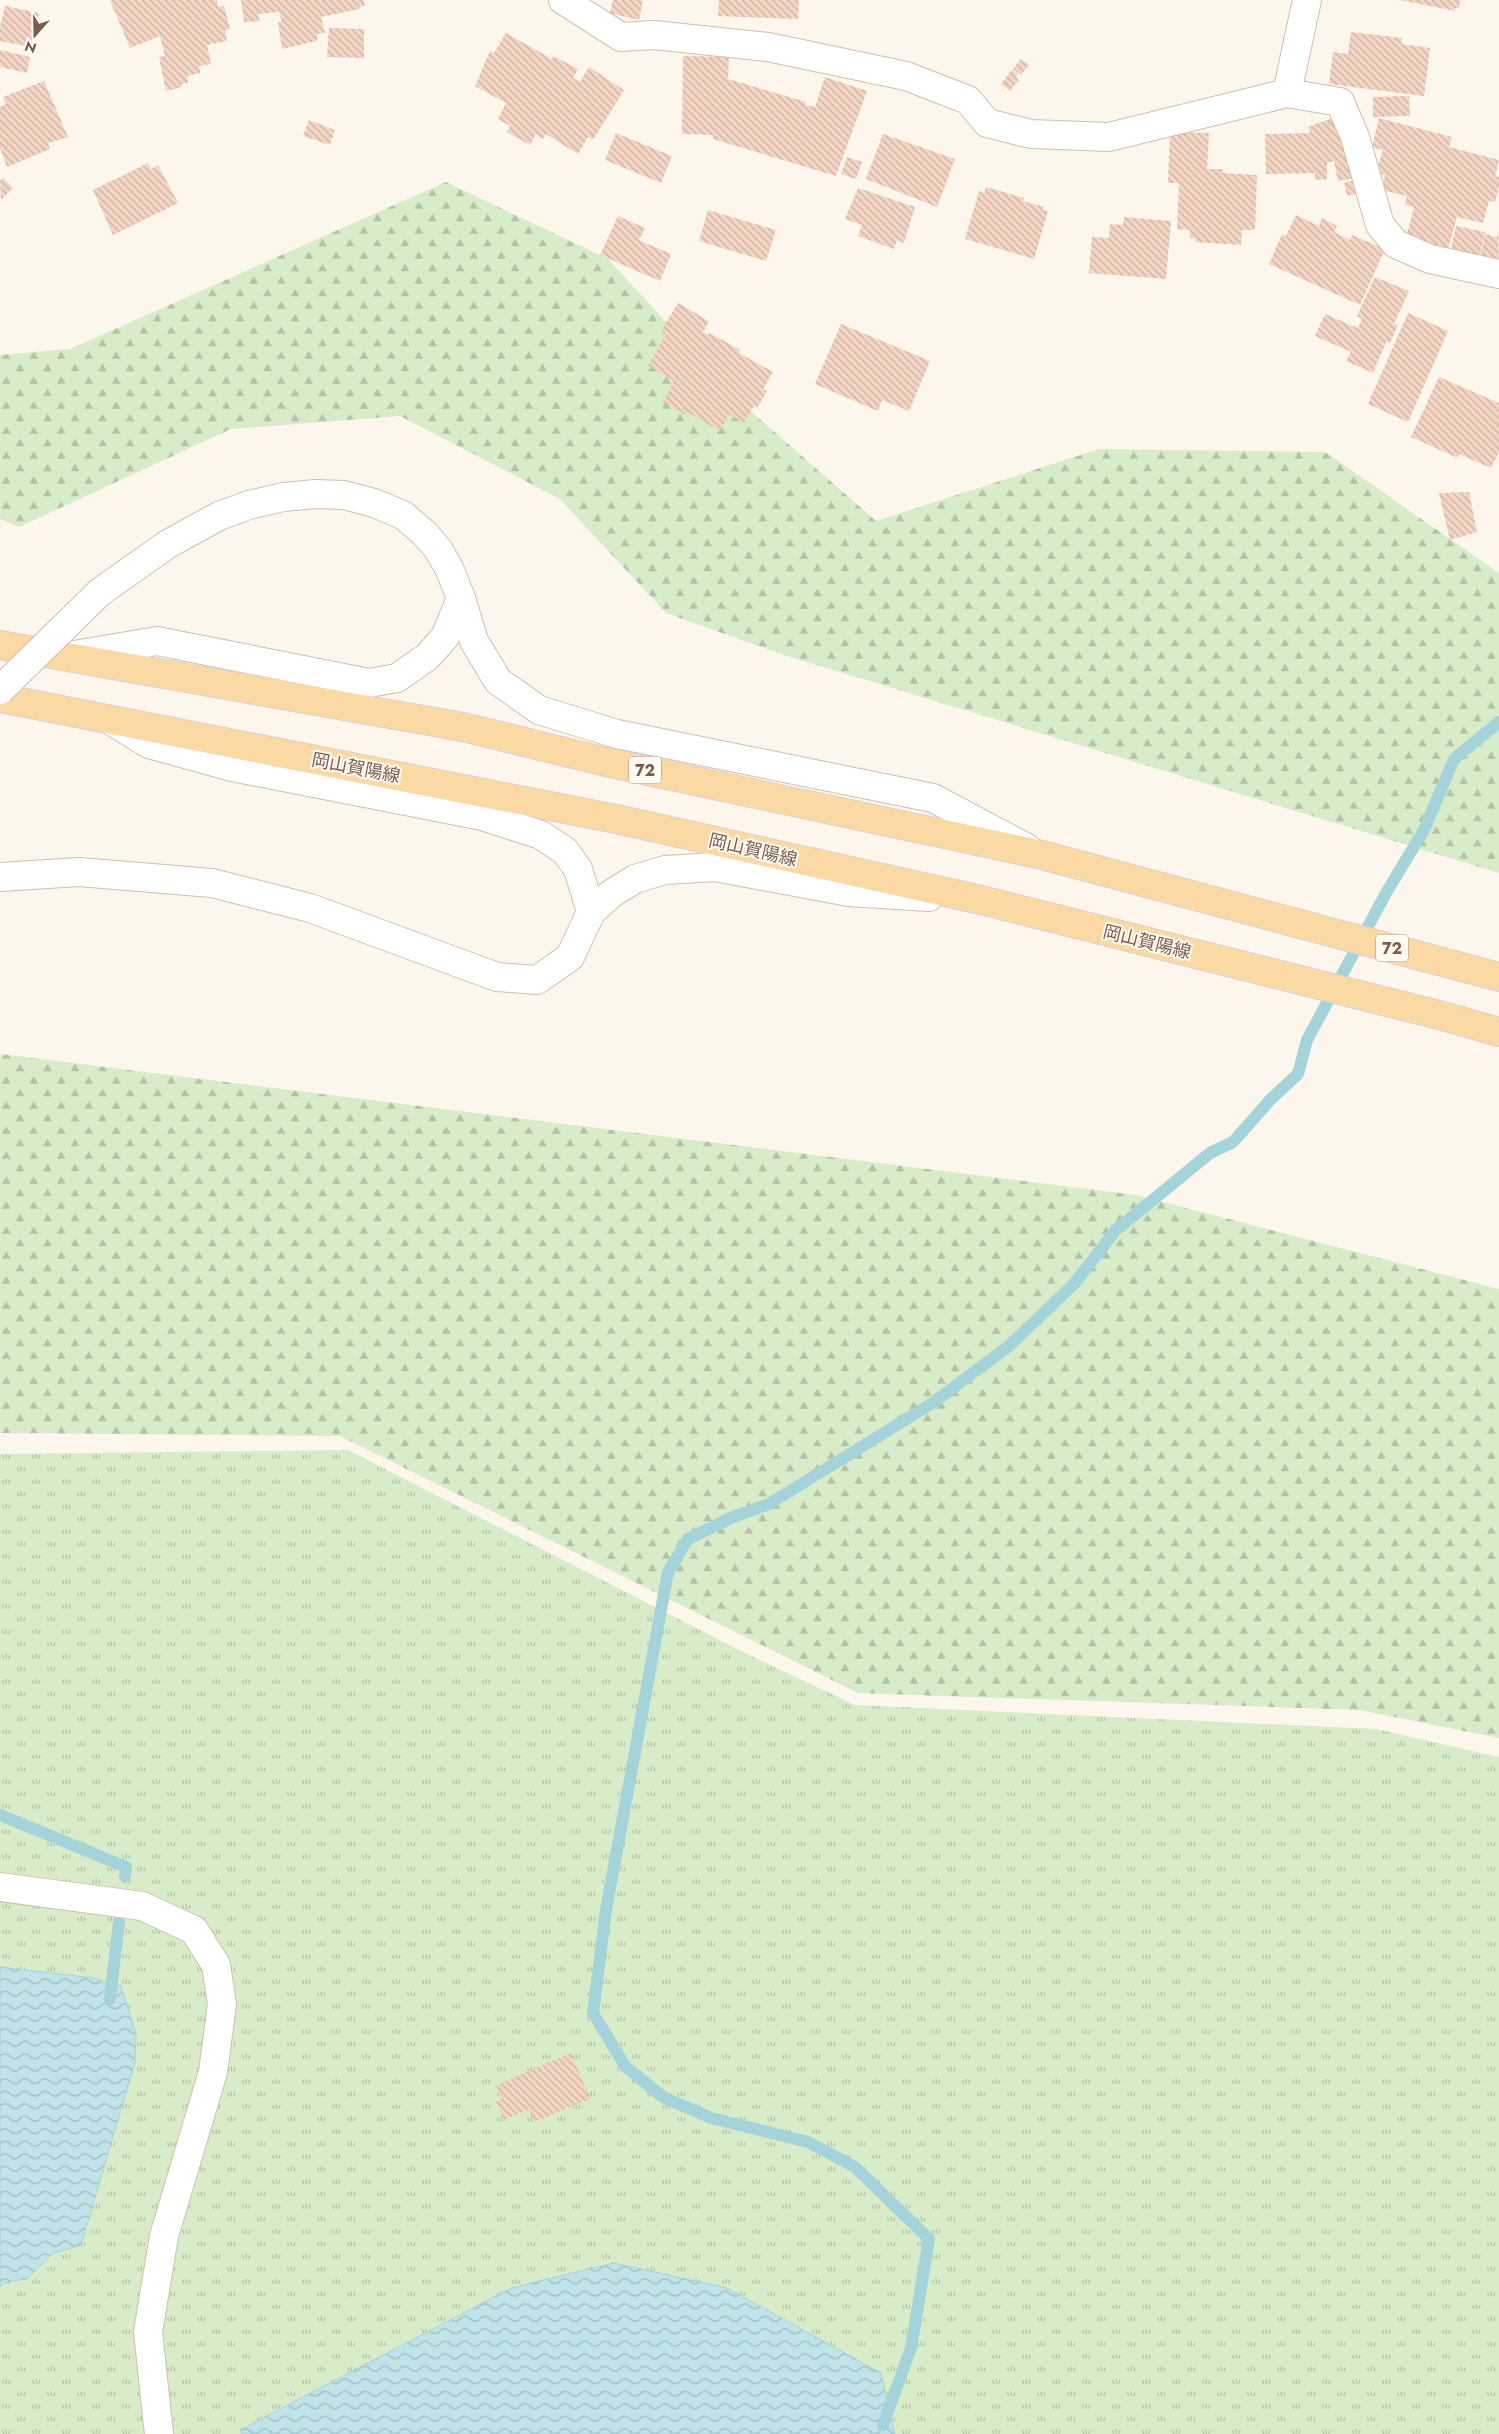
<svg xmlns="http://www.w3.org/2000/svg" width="1499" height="2434" font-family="Jost,'Noto Sans JP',sans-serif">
  <defs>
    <pattern id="grass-tufts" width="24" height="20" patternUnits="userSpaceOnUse" patternTransform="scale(1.25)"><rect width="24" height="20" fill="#d8ecc9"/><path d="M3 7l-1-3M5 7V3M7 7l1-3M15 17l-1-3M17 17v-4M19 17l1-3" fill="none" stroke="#b4c2a5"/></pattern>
    <pattern id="forest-firs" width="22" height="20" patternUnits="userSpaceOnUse" patternTransform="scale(1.25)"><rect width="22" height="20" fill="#d8ecc9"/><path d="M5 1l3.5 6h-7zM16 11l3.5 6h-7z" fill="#b4c2a5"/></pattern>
    <pattern id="water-waves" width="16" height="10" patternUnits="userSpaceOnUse" patternTransform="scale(1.25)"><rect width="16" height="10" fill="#bfe3e8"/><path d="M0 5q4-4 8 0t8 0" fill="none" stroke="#a0bbbe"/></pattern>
    <pattern id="building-back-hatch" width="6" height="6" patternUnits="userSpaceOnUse" patternTransform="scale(1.25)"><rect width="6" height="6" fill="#f3d5c3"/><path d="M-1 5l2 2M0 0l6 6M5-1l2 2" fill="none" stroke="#cab0a1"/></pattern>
  </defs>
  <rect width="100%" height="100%" fill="#fdf6ec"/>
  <path fill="url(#grass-tufts)" d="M348,1450L741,1651L855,1705L1376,1729L1499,1757V2434H0V1454Z"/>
  <g fill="url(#forest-firs)">
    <path d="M446,182L608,259L737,399L876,521L1099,449L1325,452L1499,573V873L784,655L666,613L560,499L400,416L231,429L19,527L0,519V355L70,349Z"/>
    <path d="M0,1054L1136,1195L1499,1289V1738L1359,1710L858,1693L340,1436L0,1433Z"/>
  </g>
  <g fill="url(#water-waves)" stroke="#a5d3da">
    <path d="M0,1967L93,1978L121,1986L136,2034L135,2062L81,2245L52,2254L27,2279L6,2282L0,2287Z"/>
    <path d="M614,2263L727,2288L881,2373L895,2434H242L240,2430L511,2288Z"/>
  </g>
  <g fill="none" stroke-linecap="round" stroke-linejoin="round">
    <g stroke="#a5d3da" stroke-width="12">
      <path d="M0,1815L126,1867L125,1876"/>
      <path d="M110,1999L119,1922"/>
      <path d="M883,2425L911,2348L929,2239L855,2167L808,2142L711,2118L663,2097L625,2066L593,2013L606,1910L668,1572L688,1539L733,1517L769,1504L934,1402L1009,1346L1074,1284L1115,1231L1210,1153L1233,1142L1271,1099L1298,1074L1307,1040L1386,893L1424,830L1454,759L1499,722"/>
    </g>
  </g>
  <g fill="url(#building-back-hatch)">
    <path d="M110,0H217L218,7L224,6L230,29L225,30L227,41L207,45L211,64L199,66L200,73L187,76L188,83L181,84L182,87L166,91L159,57L165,56L160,36L130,48Z"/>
    <path d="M241,0H364L365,6L359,7L360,9L321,17L325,33L317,34V41L282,49L278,22H282L279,12L258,14L260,21L244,22Z"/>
    <path d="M613,0H643L639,20L610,13Z"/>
    <path d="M719,0H799L798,19L718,16Z"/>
    <path d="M1400,0H1460L1459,8H1455V11Z"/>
    <path d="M5,6L39,13L32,47L0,41V27Z"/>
    <path d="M329,28L364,29V58L327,57Z"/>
    <path d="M1351,32L1402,38L1401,44L1430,48L1424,96L1329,84L1333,52L1348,54Z"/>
    <path d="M506,33L552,59L554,56L578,69L573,78L580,82L589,67L624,90L593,140L588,137L578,154L546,134L543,139L536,134L530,145L507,132L510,126L498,119L506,103L475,86L490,51L494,53Z"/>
    <path d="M0,50L30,57L27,73L0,67Z"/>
    <path d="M683,56L729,57L728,79L806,102L805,105L815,107L825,77L867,91L836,176L713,139V135L682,134Z"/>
    <path d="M1021,59L1029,65L1021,75L1013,69Z"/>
    <path d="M1012,70L1018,74L1016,77L1019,80L1010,91L1001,84Z"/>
    <path d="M44,81L68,137L48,143L50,149L7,167L0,148V107L6,104L3,97Z"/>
    <path d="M1409,96L1410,116L1373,117V97Z"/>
    <path d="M1338,116L1359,177L1338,181L1334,161L1327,163V179L1315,180V173L1266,174L1265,134L1310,133L1308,127Z"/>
    <path d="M1379,118L1452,137L1449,147L1499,160L1495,176L1499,177V187L1495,202L1489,201L1483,223L1457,217L1448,249L1406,238L1414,207L1405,205L1407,196L1382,190L1385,175L1376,173L1383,150L1372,147Z"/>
    <path d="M309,120L335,130L330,145L303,136Z"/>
    <path d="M1170,132L1209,133L1207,169H1223L1222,173L1257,175L1255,230H1242L1241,245L1195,242V239L1190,238V230L1177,229L1179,183H1168Z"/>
    <path d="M616,133L672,156L661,183L605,160Z"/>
    <path d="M883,134L955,159L937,207L866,179Z"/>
    <path d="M847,157L862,162L856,179L841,174Z"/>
    <path d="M148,163L151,169L158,165L178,203L113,235L93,190Z"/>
    <path d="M3,178L13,188L1,200L0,181Z"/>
    <path d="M1355,180L1359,193L1347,196L1344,183Z"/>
    <path d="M986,187L1024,198L1023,201L1044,207L1042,210L1048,211L1034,259L965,239L979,191L984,193Z"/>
    <path d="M858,188L915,207L904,243L897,240L894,249L858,236L862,225L845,219Z"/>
    <path d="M708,210L776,230L766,261L699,241Z"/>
    <path d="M1296,215L1319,226L1322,218L1337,226L1334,232L1350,240L1352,235L1385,249L1360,305L1269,264L1282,234L1286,236Z"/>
    <path d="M618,216L645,228L639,240L671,254L660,281L600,255Z"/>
    <path d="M1124,217L1171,221L1166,279L1089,273L1092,237L1109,238L1110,224L1123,225Z"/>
    <path d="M1456,226L1485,232L1478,264L1449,258Z"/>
    <path d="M1498,230L1499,268L1479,264L1485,234L1497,237Z"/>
    <path d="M1375,277L1409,291L1394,324L1398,325L1390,343L1386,342L1373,373L1346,361L1351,352L1315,336L1325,314L1358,328L1362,319L1357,316Z"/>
    <path d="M678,303L709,321L703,332L708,335L710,333L740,350L739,353L773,372L763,389L767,391L757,408L754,406L744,423L729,414L720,431L687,412L686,415L663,402L674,381L648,366L666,334L661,331Z"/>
    <path d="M1408,313L1448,331L1408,422L1368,404Z"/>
    <path d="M841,324L930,361L909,411L882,400L878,411L815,384Z"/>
    <path d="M1439,377L1499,403V452L1491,468L1459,454L1458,458L1411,437Z"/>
    <path d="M1469,492L1477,532L1450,540L1439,493Z"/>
    <path d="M571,2053L590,2099L534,2122L529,2109L504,2120L496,2101L502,2099L496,2085Z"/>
  </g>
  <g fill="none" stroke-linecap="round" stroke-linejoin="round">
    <defs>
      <g id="minor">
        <path d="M563,0L621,37L654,35L768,47L906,76L968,100L987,123L1031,134L1109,137L1287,93L1340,102L1355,137L1380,225L1396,244L1430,259L1499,274"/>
        <path d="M1287,93L1307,0"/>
        <path d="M168,544L219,516L249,505L283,497L316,494L344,495L374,503L403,515L425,534L438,549L449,568L461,598L474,641L498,681L539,710L617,734L933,798L1027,848"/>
        <path d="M68,656L157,641L369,683L397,678L427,657L445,637L461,598"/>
        <path d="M110,720L149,744L232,767L482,816L541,835L565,851L578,869L591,912"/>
        <path d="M0,877L79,872L212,883L310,908L497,977L537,980L570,957L591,912L611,894L635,879L665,870L715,867L849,892L929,897"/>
        <path d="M0,1887L142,1906L194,1930L216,1965L222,2004L213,2072L164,2236L148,2332L159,2434"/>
      </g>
      <g id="major">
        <path d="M0,645L463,727L606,762L1038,854L1499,977"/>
        <path d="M0,698L616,819L981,900L1443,1016L1499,1032"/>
      </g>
    </defs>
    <use href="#minor" stroke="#d1beb0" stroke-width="30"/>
    <use href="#major" stroke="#dad1cd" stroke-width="30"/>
    <use href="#minor" stroke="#fff" stroke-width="28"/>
    <use href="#major" stroke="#fbd9a5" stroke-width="28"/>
    <defs>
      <path id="minor-bridge" d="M0,690L100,592L168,544"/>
    </defs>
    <use href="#minor-bridge" stroke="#d1beb0" stroke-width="30" stroke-linecap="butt"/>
    <use href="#minor-bridge" stroke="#fff" stroke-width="28"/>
  </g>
  <g text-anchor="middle" stroke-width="4" stroke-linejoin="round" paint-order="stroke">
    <g fill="#fffaf3" stroke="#a28b7f" stroke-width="1">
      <rect x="629" y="756.5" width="32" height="27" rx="4"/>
      <rect x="1376" y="934.5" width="32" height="27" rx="4"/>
    </g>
    <g font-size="16" font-weight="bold" fill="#7a5c4d">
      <text x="645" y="776">72</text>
      <text x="1392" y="954">72</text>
    </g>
    <g font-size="18" fill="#7a5c4d" stroke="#fffaf3">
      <text transform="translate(356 768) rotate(11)" y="6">岡山賀陽線</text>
      <text transform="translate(753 850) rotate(13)" y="6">岡山賀陽線</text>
      <text transform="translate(1147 942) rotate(14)" y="6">岡山賀陽線</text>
    </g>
  </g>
  <g transform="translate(35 35) rotate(200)" stroke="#fffaf3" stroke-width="4" paint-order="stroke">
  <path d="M0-4L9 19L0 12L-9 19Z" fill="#7a5c4d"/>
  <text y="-8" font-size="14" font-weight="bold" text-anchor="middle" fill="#7a5c4d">N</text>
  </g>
</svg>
